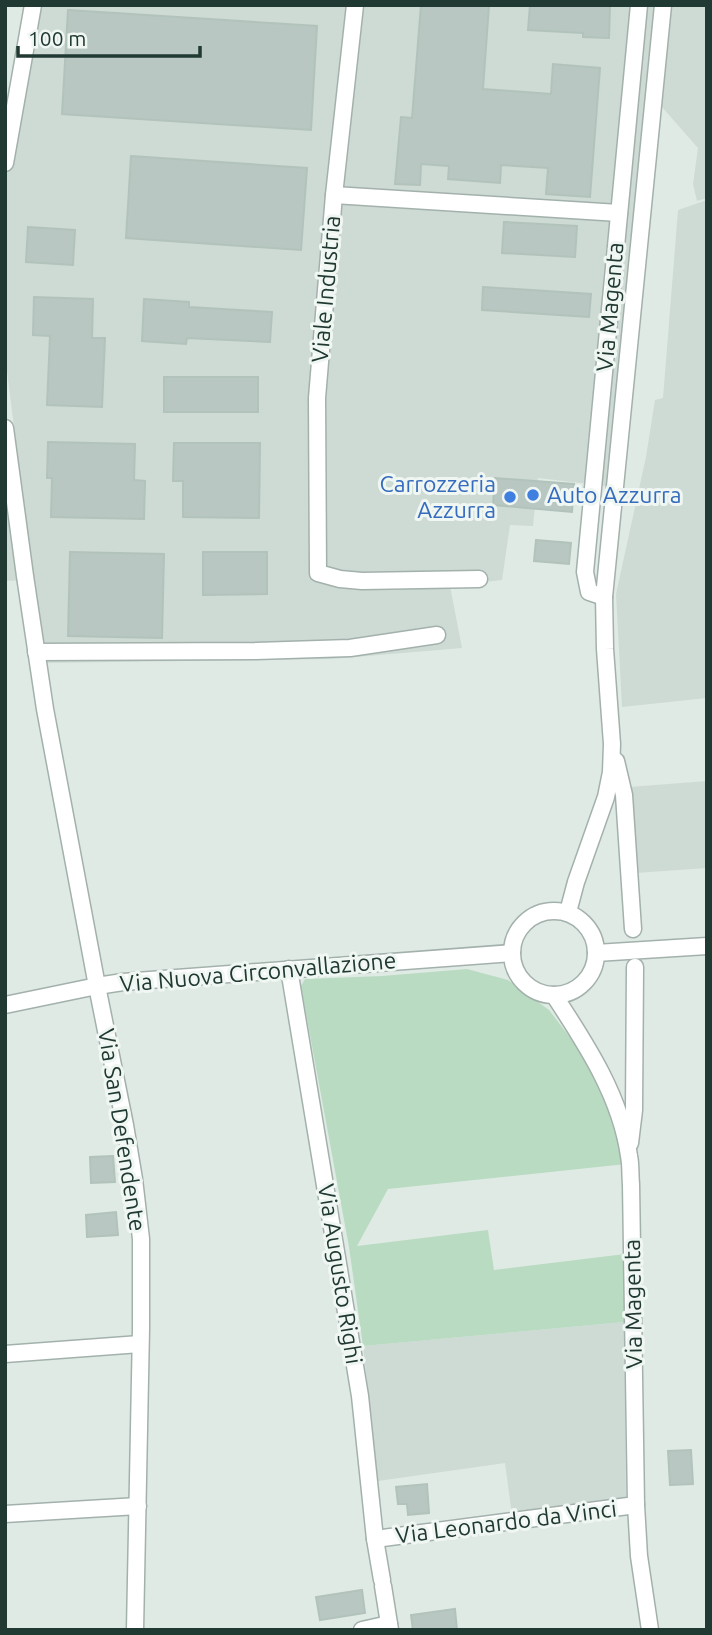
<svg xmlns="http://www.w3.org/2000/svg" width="712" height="1635" font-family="Ubuntu,sans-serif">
  <rect width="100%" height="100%" fill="#e0eae5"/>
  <g fill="#cedad4">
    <path d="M38,5H655L606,486L538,478L533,526L510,525L502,580L450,586L462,648L332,659L45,663L29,580L5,581V460L18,459L5,355V184Z"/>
    <path d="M672,5H707V198L697,201L693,184L698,148L662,107Z"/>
    <path d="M707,200V698L622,707L616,594L646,457L655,400L663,398L678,210Z"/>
    <path d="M707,781V868L636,873L629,787Z"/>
    <path d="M624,1322L626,1498L512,1515L505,1463L378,1481L363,1346Z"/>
  </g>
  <path fill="#b9dbc2" d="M467,969L508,980L549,1010L588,1061L619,1129L626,1164L388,1189L357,1246L488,1230L494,1270L625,1254L624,1322L363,1346L349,1247L301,986L305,979L382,976Z"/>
  <g fill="#b8c7c1" stroke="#b2c3bc" stroke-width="2">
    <path d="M421,5H489L483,89L551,94L553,64L600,68L590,197L546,194L548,168L501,165L500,183L448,179L449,166L421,164L420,185L395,184L401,117L412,118Z"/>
    <path d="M530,5H610L609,38L583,37V33L528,30Z"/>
    <path d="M68,10L317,26L311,130L62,114Z"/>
    <path d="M131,156L307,168L301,250L126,238Z"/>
    <path d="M504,222L577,226L575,257L502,253Z"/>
    <path d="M28,227L75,230L73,265L26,262Z"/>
    <path d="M483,287L591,294L589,317L482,310Z"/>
    <path d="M34,297L93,299L92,338H105L102,407L47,405L50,336L33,335Z"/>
    <path d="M144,299L189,302V307L272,312L270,342L187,338L186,344L142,341Z"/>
    <rect x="164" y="377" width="94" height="35"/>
    <path d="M48,442L135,444L134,480L145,481L144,519L51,517L52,478H47Z"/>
    <path d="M174,443H260L259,518L183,517V481H173Z"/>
    <path d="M495,478L574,484L572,512L493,505Z"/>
    <path d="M536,540L571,543L569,564L534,561Z"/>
    <path d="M70,552L164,554L162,638L68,636Z"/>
    <path d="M203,552H267V594L203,595Z"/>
    <path d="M113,1156L115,1182L91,1183L90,1157Z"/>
    <path d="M116,1212L118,1235L87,1237L86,1215Z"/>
    <path d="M691,1450L693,1484L670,1485L668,1451Z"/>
    <path d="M427,1484L429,1513L408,1515L407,1504H398L396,1487Z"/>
    <path d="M362,1590L365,1613L320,1620L316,1597Z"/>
    <path d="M455,1609L457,1630H413L411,1615Z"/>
  </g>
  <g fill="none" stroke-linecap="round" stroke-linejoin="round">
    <defs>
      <g id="minor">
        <path d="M355,5L334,195L317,398L318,573L340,579L362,581L479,579"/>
        <path d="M5,163L33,5"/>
        <path d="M334,195L619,213"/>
        <path d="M5,428L25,576L45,709L97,986L125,1125L134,1179L141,1239V1328L135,1630"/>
        <path d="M604,597L589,592L585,572L639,5"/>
        <path d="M36,652L256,651L350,648L437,635"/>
        <path d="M616,761L624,795L633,929"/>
        <circle cx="554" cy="953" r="42"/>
        <path d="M568,912L576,882L606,797L611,772L612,744L605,649L604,597L663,5"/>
        <path d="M596,953L707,946"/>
        <path d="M289,969L360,1396L375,1539L382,1580"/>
        <path d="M554,995C586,1044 621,1097 629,1156C631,1165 630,1175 631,1184L636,1505L639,1556L650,1630"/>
        <path d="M5,1005L97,986L123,982L512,953"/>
        <path d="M630,1143L634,1110L635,967"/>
        <path d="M5,1354L140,1344"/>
        <path d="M5,1514L138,1506"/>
        <path d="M375,1539L636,1505"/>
        <path d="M383,1586L390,1630"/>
        <path d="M362,1630L389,1624"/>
      </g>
    </defs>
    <use href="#minor" stroke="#a3b1ac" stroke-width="19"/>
    <use href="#minor" stroke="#fff" stroke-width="16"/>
  </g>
  <g fill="#3f7fe0" stroke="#f0f7f3" stroke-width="2.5">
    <circle cx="533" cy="495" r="7"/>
    <circle cx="510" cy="497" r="7"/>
  </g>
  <g text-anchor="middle" stroke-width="6" stroke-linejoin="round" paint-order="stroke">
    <g font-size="23" fill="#213933" stroke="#f0f7f3">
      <text transform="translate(326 289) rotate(-85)" y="8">Viale Industria</text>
      <text transform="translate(610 307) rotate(-85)" y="8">Via Magenta</text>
      <text transform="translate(258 972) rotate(-5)" y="8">Via Nuova Circonvallazione</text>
      <text transform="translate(122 1130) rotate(81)" y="8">Via San Defendente</text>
      <text transform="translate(340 1274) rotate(81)" y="8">Via Augusto Righi</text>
      <text transform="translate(633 1304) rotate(-91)" y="8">Via Magenta</text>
      <text transform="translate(506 1522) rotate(-7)" y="8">Via Leonardo da Vinci</text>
    </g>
    <g font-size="23" fill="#366cbe" stroke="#f0f7f3" text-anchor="end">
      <text x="496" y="492">Carrozzeria<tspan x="496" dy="26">Azzurra</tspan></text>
      <text x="547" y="503" text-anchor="start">Auto Azzurra</text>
    </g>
  </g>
  <rect width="712" height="1635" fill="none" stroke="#213933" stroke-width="14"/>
  <path d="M18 46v10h182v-10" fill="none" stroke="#213933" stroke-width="3.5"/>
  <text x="28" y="46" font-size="21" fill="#213933" stroke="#f0f7f3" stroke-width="5" paint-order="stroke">100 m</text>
</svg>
